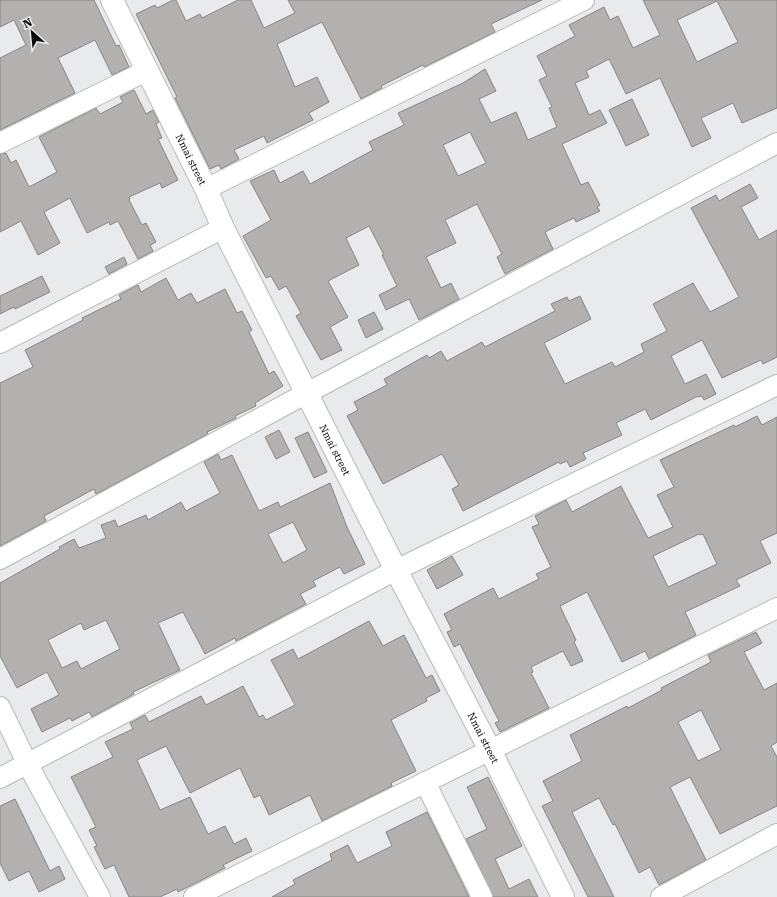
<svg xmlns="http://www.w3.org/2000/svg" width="777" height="897" font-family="'Roboto Serif',serif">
  <rect width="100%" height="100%" fill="#e8eaeb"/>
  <g fill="#b2b1b0" stroke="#878685" fill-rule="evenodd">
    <path d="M0,0H94L116,46L119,45L129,67L112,75L95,40L58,58L75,93L0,130V58L26,45L14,20L0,27Z"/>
    <path d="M173,0H176L186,21L200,14L202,18L238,0H251L264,28L295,13L288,0H542L491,24L495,32L424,67L423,65L381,86L382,88L361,99L322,22L277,44L295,87L317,77L329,102L309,113L313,120L267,143L264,136L234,150L239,159L221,169L219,165L210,169L175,98L177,97L136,14L155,5L157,8Z"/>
    <path d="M643,0H777V108L742,123L733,103L701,118L711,138L692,147L660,78L626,94L609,59L586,71L589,77L575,83L589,115L600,110L607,123L562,144L581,185L588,182L600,205L597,207L600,211L576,222L574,218L545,232L553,249L505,274L497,257L502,254L477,204L445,220L456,243L426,257L441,288L451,283L459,299L419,320L409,299L386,310L379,295L397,286L382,255H384L369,226L346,238L359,265L328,281L348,317L330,327L342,350L321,360L296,316L301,313L286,286L279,290L271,276L266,278L243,236L271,220L250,181L274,170L280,183L303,171L310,184L373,150L369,142L404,125L398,113L463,83L485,69L496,91L479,99L491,123L516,112L528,140L557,127L549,108L552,107L539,80L547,76L537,56L575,36L569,25L604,7L610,20L618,16L633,48L660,35ZM717,1L738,42L697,62L677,20ZM470,132L486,163L458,176L443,145Z"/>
    <path d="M134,90L146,114L153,110L159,122L156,124L162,138L158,139L178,180L162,188L160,183L129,197L130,199L129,200L142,225L146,223L156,242L150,245L153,251L138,259L118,221L110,225L109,222L87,233L70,198L44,212L60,243L38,255L21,221L0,232V154L6,153L11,163L16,160L29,187L57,172L39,137L96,108L100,114L123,102L120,97Z"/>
    <path d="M632,99L649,135L626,146L609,110Z"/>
    <path d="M750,184L758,198L741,207L759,240L777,230V357L763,364L761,360L722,378L702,340L671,356L685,384L706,374L716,394L704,400L702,396L696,397L651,420L645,409L616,423L622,435L583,453L586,459L570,467L567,461L560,464L559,462L463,511L452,489L459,485L442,454L383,484L347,416L358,410L354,402L387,385L384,379L427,355L429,358L441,351L447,361L482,342L485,347L555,311L551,304L567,297L569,301L580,296L591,319L544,343L565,384L612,362L615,367L644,352L641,344L667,331L653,304L693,283L710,312L739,297L691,208L716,195L719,201Z"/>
    <path d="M124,257L127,264L109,274L105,267Z"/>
    <path d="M42,276L50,292L15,309L14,307L0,314V296Z"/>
    <path d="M166,278L178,300L191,293L197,303L225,289L237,313L242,311L252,330L249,332L269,374L274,371L283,386L255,403L256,406L235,416L236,418L207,432L208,434L96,494L94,489L44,516L46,521L0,546V383L33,367L25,350L83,320L82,318L121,299L119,295L138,285L141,292Z"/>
    <path d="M374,312L383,329L366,338L358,320Z"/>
    <path d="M757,416L762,425L777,417V533L760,541L771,563L736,580L740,586L685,612L696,635L649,659L645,651L622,662L587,592L560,606L576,640L574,642L583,661L571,666L563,651L531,667L533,672L531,673L549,708L500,732L495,723L499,721L460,644L454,647L447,632L452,630L444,614L493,588L499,599L539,579L536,574L551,567L532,527L539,524L535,516L566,500L572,512L621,486L648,538L673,527L657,495L674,487L660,460L734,425L735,427ZM699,534L700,535L703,534L717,564L668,587L653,556Z"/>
    <path d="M279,430L290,452L276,459L265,437Z"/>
    <path d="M308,432L327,472L314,478L295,438Z"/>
    <path d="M218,454L221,460L232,455L259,511L278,502L280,507L330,483L347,527L365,564L344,574L340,567L313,581L316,586L300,594L306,604L236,641L235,638L205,654L183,612L158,623L180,670L133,692L134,694L92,717L89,712L72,721L70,718L42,732L31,709L59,695L47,672L17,688L0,656V583L60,549L59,547L74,539L79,548L106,538L101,525L115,520L118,527L146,515L148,520L181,502L186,511L220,493L204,462ZM293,522L307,550L283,563L268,534ZM106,620L120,649L81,669L77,661L62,668L48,640L81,623L84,630Z"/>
    <path d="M452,556L463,575L437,589L427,570Z"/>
    <path d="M369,621L383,646L404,635L426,678L432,675L440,691L426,698L427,701L391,720L416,771L391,783L392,786L322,821L310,795L269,815L260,795L254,798L240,768L190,793L166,746L137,760L160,810L190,797L208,834L225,826L234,844L246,838L252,851L223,865L225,868L178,892L177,889L160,897H129L114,865L105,869L94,847L97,846L89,830L96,827L71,777L113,757L105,742L133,729L130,723L145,715L149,722L201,696L206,705L243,686L259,717L263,715L266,720L295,705L271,660L293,649L298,659Z"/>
    <path d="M756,632L762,643L744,652L764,690L777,683V742L771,746L777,757V806L720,834L690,777L670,787L706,860L659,885L650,867L639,873L615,824L613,825L599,798L572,812L614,897H588L542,806L553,801L543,781L582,761L570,735L627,706L628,708L662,690L661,688L711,662L708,655ZM701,710L721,750L698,761L678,722Z"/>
    <path d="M488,777L522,846L495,859L509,889L529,879L538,897H493L466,839L487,829L467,787Z"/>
    <path d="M15,799L50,871L59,866L65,879L39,892L29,871L9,881L0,863V806Z"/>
    <path d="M427,812L469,897H272L295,884L293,880L332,860L330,854L348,845L357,863L392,846L386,832Z"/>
  </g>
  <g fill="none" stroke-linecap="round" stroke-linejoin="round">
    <defs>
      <g id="minor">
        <path d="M0,143L148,70"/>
        <path d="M206,189L584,0"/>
        <path d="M0,343L223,228"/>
        <path d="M0,559L307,393L777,143"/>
        <path d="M0,707L28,765L100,897"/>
        <path d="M0,778L396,570L777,385"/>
        <path d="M425,782L482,897"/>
        <path d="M194,897L777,608"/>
        <path d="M661,897L777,834"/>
      </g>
      <g id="tertiary">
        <path id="s1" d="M112,0L206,189L223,228L396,570L490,750L563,897"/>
      </g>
    </defs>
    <use href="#minor" stroke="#b7b8b9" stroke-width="22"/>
    <use href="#tertiary" stroke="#b7b8b9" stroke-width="24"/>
    <use href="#minor" stroke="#fff" stroke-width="20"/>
    <use href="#tertiary" stroke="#fff" stroke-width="22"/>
  </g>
  <g text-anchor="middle" stroke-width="4" stroke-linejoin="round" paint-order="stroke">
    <g font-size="10" fill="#0c0c0c" stroke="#e8eaeb">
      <text dy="4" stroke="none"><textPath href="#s1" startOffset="178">Nmai street</textPath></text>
      <text dy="4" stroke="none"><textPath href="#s1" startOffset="502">Nmai street</textPath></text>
      <text dy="4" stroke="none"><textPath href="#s1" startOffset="826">Nmai street</textPath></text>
    </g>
  </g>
  <g transform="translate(32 32) rotate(333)" stroke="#e8eaeb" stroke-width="3" paint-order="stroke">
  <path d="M0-3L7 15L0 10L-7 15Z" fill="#0c0c0c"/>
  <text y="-6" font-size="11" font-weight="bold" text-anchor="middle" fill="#0c0c0c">N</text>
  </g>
</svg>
